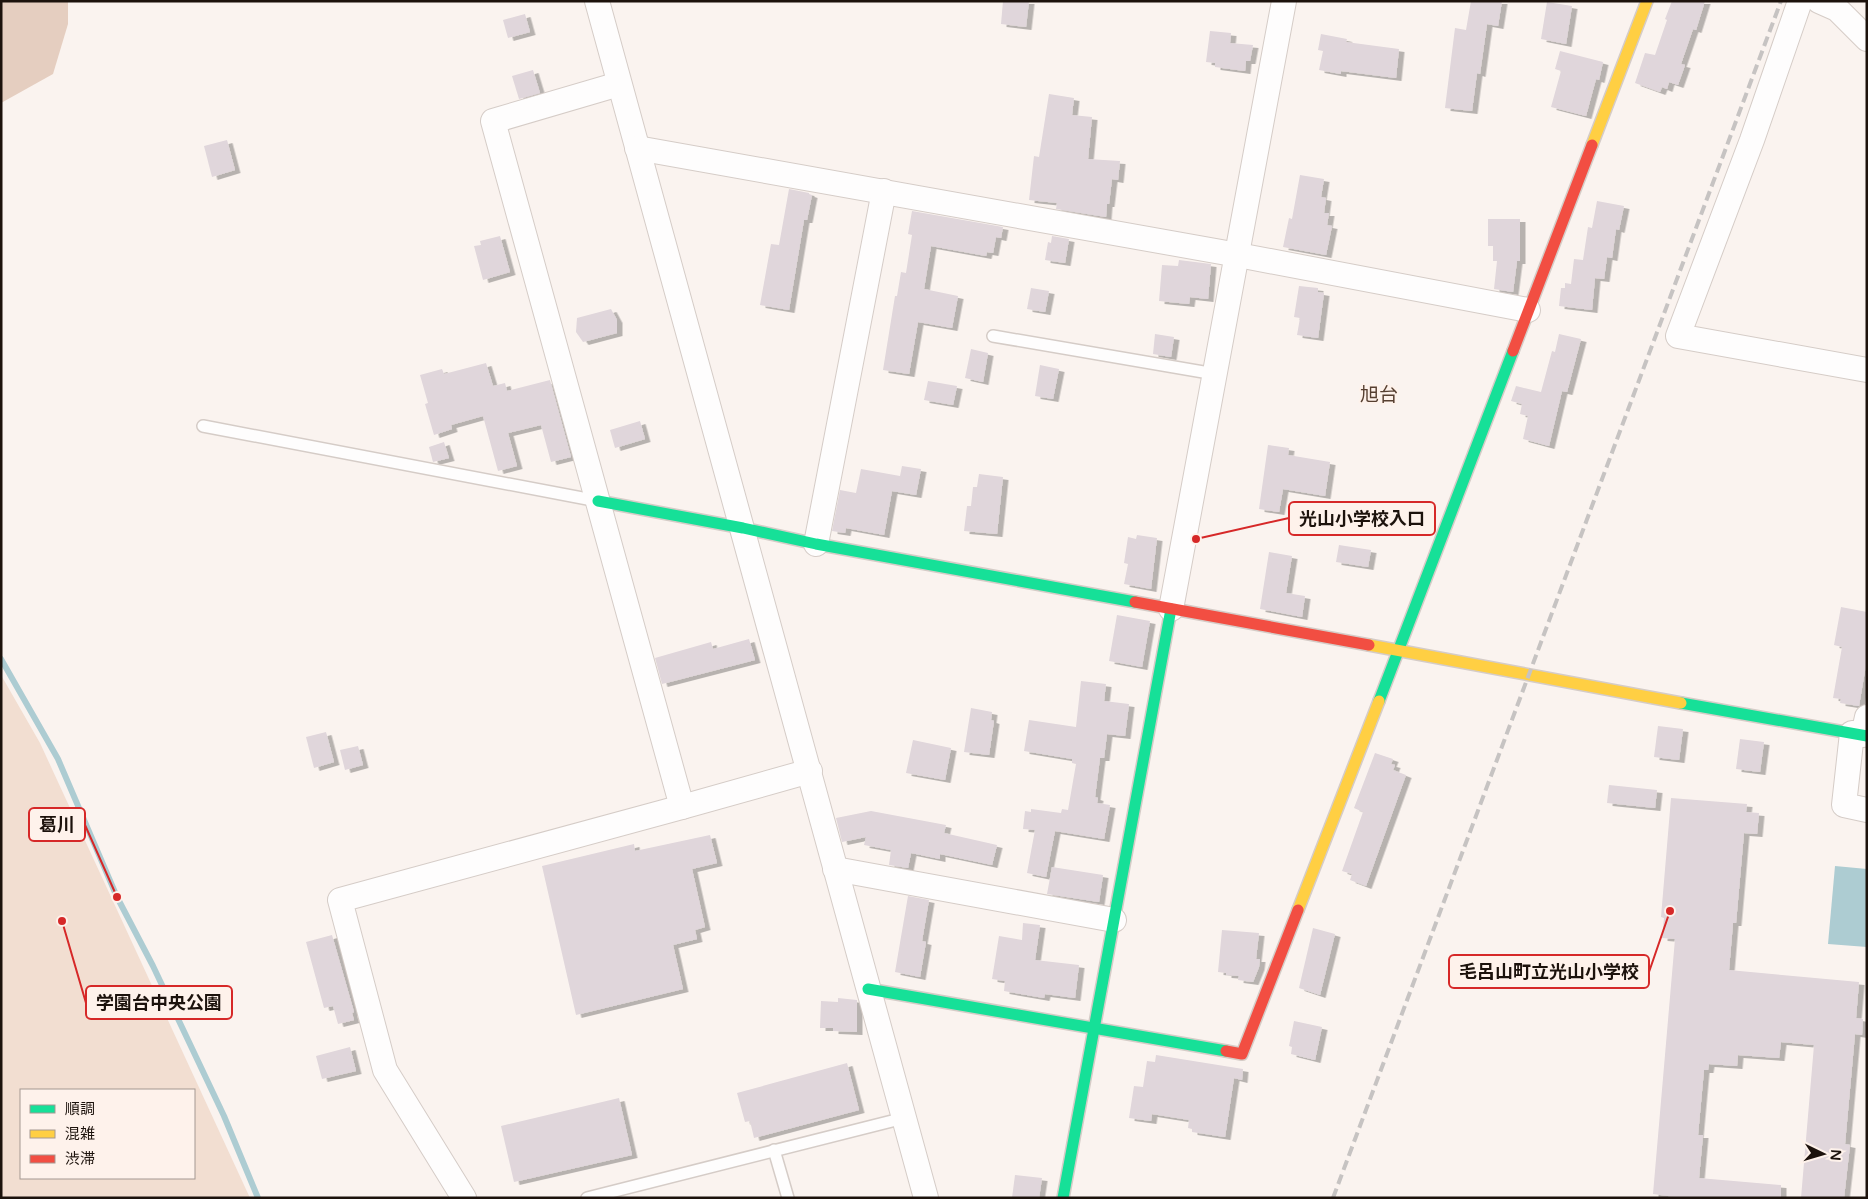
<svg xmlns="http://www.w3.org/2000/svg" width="1868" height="1199" font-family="'Varela Round','Noto Sans JP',sans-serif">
  <defs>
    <filter id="shadow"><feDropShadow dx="5.5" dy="3" stdDeviation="0" flood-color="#0004"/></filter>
  </defs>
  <rect width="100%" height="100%" fill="#faf3ef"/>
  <path fill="#f2ded1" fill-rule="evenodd" d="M1,675L40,743L250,1198H1ZM21,1090H194V1178H21Z"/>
  <path fill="#e5cec0" d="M1,1H68V24L53,74L1,103Z"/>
  <path fill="#adccd2" d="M1835,866L1867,869V947L1828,944Z"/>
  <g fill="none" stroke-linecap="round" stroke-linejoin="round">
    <path stroke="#adccd2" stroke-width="6" d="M1,659L58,759L117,897L153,966L224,1116L258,1198"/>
  </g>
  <g fill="#e0d6db" filter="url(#shadow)">
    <path d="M1003,1H1029L1026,27L1001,24Z"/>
    <path d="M1471,1H1502L1498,26L1487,24L1480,74L1477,73L1472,111L1445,108L1455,28L1466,30Z"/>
    <path d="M1672,1H1705L1696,30L1693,29L1681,64L1685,65L1678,85L1669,82L1667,89L1662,87L1660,92L1635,83L1645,53L1655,55L1667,20L1665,19Z"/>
    <path d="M1547,2L1572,6L1566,44L1541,39Z"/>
    <path d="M525,14L530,32L508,38L503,20Z"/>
    <path d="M1210,31L1231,33L1230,43L1253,45L1250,61H1246L1245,71L1215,67V63L1206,62Z"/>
    <path d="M1321,34L1347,39L1346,42L1399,49L1396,78L1341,71V74L1319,70L1323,51L1318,50Z"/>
    <path d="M1560,51L1603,62L1599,80L1596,79L1586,116L1551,107L1561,71L1555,69Z"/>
    <path d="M533,70L540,93L519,99L512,76Z"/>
    <path d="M1049,94L1074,98L1072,115L1092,117L1088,159L1120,161L1118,180L1112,179L1109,204H1107L1106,217L1056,209L1057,203L1029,200L1034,156L1039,157Z"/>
    <path d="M227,140L235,170L212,177L204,146Z"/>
    <path d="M1300,175L1324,179L1321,197L1326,198L1324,213H1329L1327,225L1332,226L1326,255L1283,247L1289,218L1292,219Z"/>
    <path d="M789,189L809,193V194L812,195L807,220H804L789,310L760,305L771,244L779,245Z"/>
    <path d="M1597,201L1624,206L1619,230L1616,229L1612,258L1607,257L1604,279L1595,278L1592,310L1559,306L1561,288H1565V283L1571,284L1574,259L1583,260L1588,227L1592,228Z"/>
    <path d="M912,211L1003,227L1001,238L996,237L993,253L987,252L986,256L931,246L924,289L958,296L952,328L918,322L909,374L883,370L895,296H897L901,272L906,273L912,235L908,234Z"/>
    <path d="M1488,219H1520V261H1517L1513,292L1494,289L1497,261H1493V246H1488Z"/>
    <path d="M500,236L510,272L483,280L474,246L481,245L480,241Z"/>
    <path d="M1052,236L1069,239L1065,263L1045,260L1048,242L1051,243Z"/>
    <path d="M1179,260L1211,264L1208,299L1190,297L1189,304L1159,301L1162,265L1178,266Z"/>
    <path d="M1299,286L1318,288V292L1324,293L1318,338L1297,335L1300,318L1294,317Z"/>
    <path d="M1031,288L1049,291L1045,312L1027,309Z"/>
    <path d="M611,309L617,320V333L583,342L576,332L577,318Z"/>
    <path d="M1155,334L1174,337L1171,357L1153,354Z"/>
    <path d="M1559,334L1581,339L1567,392L1562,391L1549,446L1523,439L1528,416L1520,414L1522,404L1511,401L1516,386L1541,392L1552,351L1555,352Z"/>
    <path d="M971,349L988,353L983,382L965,378Z"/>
    <path d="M486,363L493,386L505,383L507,391L550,380L571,457L551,462L541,425L508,433L517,466L498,471L483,416L451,425L452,429L434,435L425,404L428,403L420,375L442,369L444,374Z"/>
    <path d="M1040,365L1059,369L1053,399L1035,396Z"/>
    <path d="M928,381L957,386L953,405L924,400Z"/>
    <path d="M640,421L645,439L615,448L610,430Z"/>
    <path d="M444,442L449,458L433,462L429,447Z"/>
    <path d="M1268,445L1289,448L1288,455L1330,462L1325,496L1283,489L1279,512L1259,509Z"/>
    <path d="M902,466L921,469L916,495L892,491L884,535L846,528L845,533L832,531L840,490L856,493L861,469L900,476Z"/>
    <path d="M979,474L1003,477L997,534L964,531L967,506H971L973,487H977Z"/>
    <path d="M1137,535L1157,538L1151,589L1124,584L1128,564L1124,563L1128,537L1136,539Z"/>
    <path d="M1339,545L1371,550L1368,567L1336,562Z"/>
    <path d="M1269,552L1292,556L1286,593L1305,596L1302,617L1260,609Z"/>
    <path d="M1841,607L1867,612V659L1859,706L1840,703L1841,699L1833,698L1842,647L1834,645Z"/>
    <path d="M1117,615L1150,621L1142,667L1109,661Z"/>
    <path d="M749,639L755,660L662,684L655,658L711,642L713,649Z"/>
    <path d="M1081,681L1106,684L1104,701L1129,704L1125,736L1107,734L1104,758H1100L1095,797L1098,798L1097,803L1110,805L1104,839L1055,831L1046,877L1027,873L1035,830L1023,829L1025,811L1031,812V809L1061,813L1062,809L1068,810L1076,764L1072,763V759L1024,751L1029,720L1076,727Z"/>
    <path d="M971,708L992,712L991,720L994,721L989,755L964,752Z"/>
    <path d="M1658,726L1683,729L1679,760L1654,757Z"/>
    <path d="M326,732L334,762L314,768L306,737Z"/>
    <path d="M1740,739L1764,742L1760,772L1736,769Z"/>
    <path d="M913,740L951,748L945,780L906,773Z"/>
    <path d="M358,746L363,765L345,770L340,750Z"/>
    <path d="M1375,753L1393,759L1391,764L1395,765L1393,770L1406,775L1366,886L1350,880L1352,874L1342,871L1363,812L1354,808Z"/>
    <path d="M1609,785L1657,790L1655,808L1607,803Z"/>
    <path d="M1671,798L1747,804L1746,812L1759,813L1757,834L1744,833L1736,923H1733L1729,970L1859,982L1856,1018L1863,1019L1862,1035L1855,1034L1845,1144L1850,1145L1844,1198H1801L1814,1045L1781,1042L1779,1058L1738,1055L1737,1066L1709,1064L1708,1070H1704L1698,1135H1703L1699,1178L1781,1185V1198H1683L1653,1194L1675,939L1662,938L1664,918L1661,917Z"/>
    <path d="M871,811L946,825L944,833L997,845L992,865L940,854V859L911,853L908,868L889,865L891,850L864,845L866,837L842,842L836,818Z"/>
    <path d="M710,835L717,863L692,869L705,927L695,930L697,939L673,945L683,989L576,1015L542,866L634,844L635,851Z"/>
    <path d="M1052,867L1103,875L1099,902L1047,894Z"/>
    <path d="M908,896L929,900L922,941L926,942L920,977L895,972Z"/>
    <path d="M1023,923L1040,925L1035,960L1079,965L1075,998L1045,994L1044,998L1004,991L1005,981L992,979L999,936L1022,940Z"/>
    <path d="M1313,928L1335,934L1320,995L1299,988Z"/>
    <path d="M1222,930L1259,933L1256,959H1260L1259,967L1253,982L1238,980L1239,976L1226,975V973L1218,972Z"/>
    <path d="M332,935L354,1012L352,1013L354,1020L338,1024L333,1006L324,1008L306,942Z"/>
    <path d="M838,998L857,1000V1032L833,1031V1028H820L821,1001L838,1002Z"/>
    <path d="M1294,1021L1322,1027L1315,1060L1291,1054L1292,1047L1289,1046Z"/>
    <path d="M350,1047L356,1071L322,1079L316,1056Z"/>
    <path d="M1156,1055L1243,1069L1242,1080L1234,1078L1225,1137L1192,1132V1129L1188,1128L1189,1120L1152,1114L1151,1121L1129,1118L1134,1086L1143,1087L1147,1061L1155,1062Z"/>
    <path d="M847,1063L859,1110L754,1138L750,1121L745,1122L737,1093Z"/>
    <path d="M619,1098L632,1155L514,1182L501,1126Z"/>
    <path d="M1015,1175L1042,1178L1039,1198H1012Z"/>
  </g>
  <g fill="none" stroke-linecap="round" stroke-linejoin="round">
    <defs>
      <g id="lane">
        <path d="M993,336L1215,374"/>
        <path d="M203,426L598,501"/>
        <path d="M774,1150L788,1198"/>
        <path d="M587,1198L904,1118"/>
      </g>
      <g id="street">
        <path d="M597,1L926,1198"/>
        <path d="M1800,1L1752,140L1678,336L1867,370"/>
        <path d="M1819,1L1837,9L1867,39"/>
        <path d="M619,84L493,121L682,807"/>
        <path d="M637,148L1238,255L1528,310"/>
        <path d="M816,544L884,191"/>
        <path d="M1171,609L1284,1"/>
        <path d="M1852,733L1844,805L1867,810"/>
        <path d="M1863,735L1867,717"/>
        <path d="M835,869L1114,920"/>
        <path d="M464,1198L385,1070L340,900L682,807L810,771"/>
      </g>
      <g id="fast">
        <path d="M598,501L743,528L816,544L1135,602"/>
        <path d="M1379,701L1513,351"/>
        <path d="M1681,703L1867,736"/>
        <path d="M868,989L1226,1051"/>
        <path d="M1063,1198L1171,609"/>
      </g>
      <g id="slow">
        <path d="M1592,145L1647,1"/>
        <path d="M1369,645L1681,703"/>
        <path d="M1298,910L1379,701"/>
      </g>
      <g id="jam">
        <path d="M1513,351L1592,145"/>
        <path d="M1135,602L1369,645"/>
        <path d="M1226,1051L1242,1054L1298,910"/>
      </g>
    </defs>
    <use href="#lane" stroke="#d5ccc7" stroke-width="14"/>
    <use href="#street" stroke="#d5ccc7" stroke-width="26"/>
    <use href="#fast" stroke="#d5ccc7" stroke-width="14"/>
    <use href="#slow" stroke="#d5ccc7" stroke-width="14"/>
    <use href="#jam" stroke="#d5ccc7" stroke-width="14"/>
    <use href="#lane" stroke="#fefdfd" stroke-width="11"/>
    <use href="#street" stroke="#fefdfd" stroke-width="24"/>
    <use href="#fast" stroke="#16e098" stroke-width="11"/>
    <use href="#slow" stroke="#ffcf43" stroke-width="11"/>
    <use href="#jam" stroke="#f24e42" stroke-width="11"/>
    <path stroke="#c6c3c2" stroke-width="4" stroke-dasharray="10 5" stroke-linecap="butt" d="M1333,1198L1781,1"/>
  </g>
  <g text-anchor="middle" stroke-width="4" stroke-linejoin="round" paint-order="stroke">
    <g font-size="19" fill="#563f30" stroke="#fef2eb">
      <text x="1379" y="401">旭台</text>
    </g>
  </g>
  <path fill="none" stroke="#d62828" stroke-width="2" d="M1196 539L1289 518M117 897L85 825M1670 911L1649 972M62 921L86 1003"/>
  <g fill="#d62828" stroke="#fef2eb" stroke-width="2">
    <circle cx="1196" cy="539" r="5"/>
    <circle cx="117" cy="897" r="5"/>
    <circle cx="1670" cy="911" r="5"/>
    <circle cx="62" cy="921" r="5"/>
  </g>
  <g fill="#fef2eb" stroke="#d62828" stroke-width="2">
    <rect x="1289" y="502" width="146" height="33" rx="5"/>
    <rect x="29" y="808" width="56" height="33" rx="5"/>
    <rect x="1449" y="955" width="200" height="33" rx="5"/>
    <rect x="86" y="986" width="146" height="33" rx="5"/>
  </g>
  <g font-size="18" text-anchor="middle" font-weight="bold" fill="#1c120c">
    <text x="1362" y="525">光山小学校入口</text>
    <text x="57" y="831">葛川</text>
    <text x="1549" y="978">毛呂山町立光山小学校</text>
    <text x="159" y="1009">学園台中央公園</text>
  </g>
  <rect width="1868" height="1199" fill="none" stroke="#1c120c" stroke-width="5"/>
  <rect x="20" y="1089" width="175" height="90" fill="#fef2eb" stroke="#a49892"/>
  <rect x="30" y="1105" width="25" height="8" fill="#16e098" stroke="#a49892"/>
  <text x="65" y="1114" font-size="15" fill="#1c120c">順調</text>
  <rect x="30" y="1130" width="25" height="8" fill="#ffcf43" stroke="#a49892"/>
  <text x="65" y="1139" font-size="15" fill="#1c120c">混雑</text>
  <rect x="30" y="1155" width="25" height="8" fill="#f24e42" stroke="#a49892"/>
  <text x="65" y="1164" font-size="15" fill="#1c120c">渋滞</text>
  <g transform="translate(1823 1154) rotate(95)" stroke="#fef2eb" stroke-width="4" paint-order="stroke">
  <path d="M0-4L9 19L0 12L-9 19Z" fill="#1c120c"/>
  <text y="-8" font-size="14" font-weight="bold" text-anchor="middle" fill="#1c120c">N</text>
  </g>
</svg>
